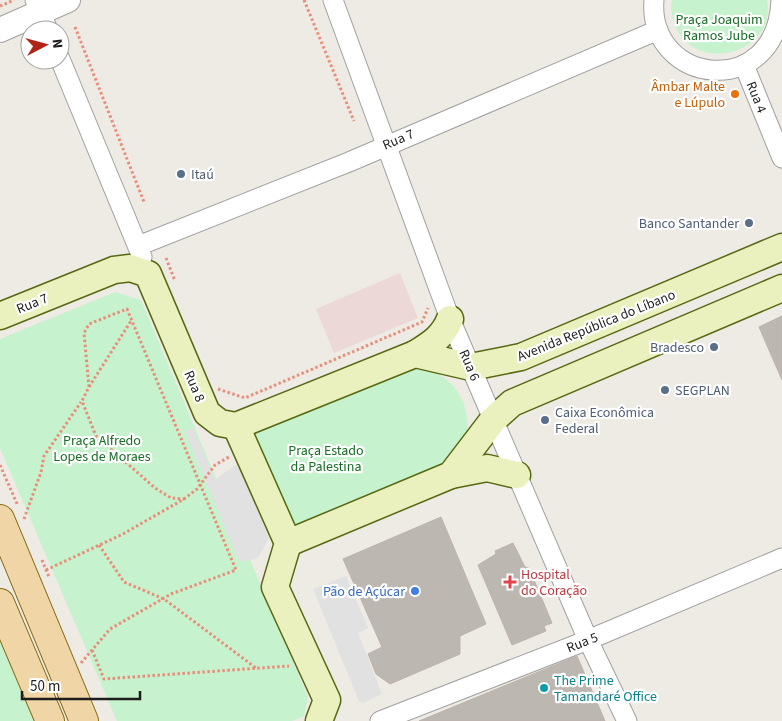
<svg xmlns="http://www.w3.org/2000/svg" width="782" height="721" font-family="'Source Sans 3',sans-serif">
  <rect width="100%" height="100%" fill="#edebe4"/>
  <path fill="#ecd8d5" d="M400,273L418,318L334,353L316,309Z"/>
  <g fill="#c6f2cd">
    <path d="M672,0H767C777,53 697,75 676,27C672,18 670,9 672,0Z"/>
    <path d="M115,292L141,300L308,697L304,716L292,721H117L0,448V339Z"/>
    <path d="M412,367C452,369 474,404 466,441C464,447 459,453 455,458L292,530L248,432Z"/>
    <path d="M0,628L39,721H0Z"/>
  </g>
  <g fill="#e1e1e1">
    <path d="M193,428L215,480L238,463L269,538L258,558L244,562L238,559L185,431Z"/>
    <path d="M346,576L368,628L358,633L382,694L363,703L359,701L313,589Z"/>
  </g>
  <g fill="#bdb7b2" stroke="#bdb3a9">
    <path d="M782,316V380L759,327Z"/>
    <path d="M441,517L486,624L460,636V654L390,684L376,674L368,654L382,647L343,559Z"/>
    <path d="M513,543L525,567L529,568L552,623L544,626L546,631L512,645L478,565L496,554L495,551Z"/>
    <path d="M577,656L605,721H419Z"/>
  </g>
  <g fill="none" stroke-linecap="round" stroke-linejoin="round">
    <defs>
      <g id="minor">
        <path d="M35,0L48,30"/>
        <path d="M333,0L450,319L588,640L627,721"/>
        <path d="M654,0C647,85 777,102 781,0"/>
        <path d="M60,59L142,257"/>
        <path d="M744,65L782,158"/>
        <path d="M138,246L349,162L658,30"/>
        <path d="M380,721L588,640L782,558"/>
      </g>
      <path id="tertiary" d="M0,30L68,0"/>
      <g id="secondary">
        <path d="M0,316L114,270L130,268L148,274L207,413L220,423L236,426L415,354L471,367L521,357L782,247"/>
        <path d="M415,354C431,344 443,337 450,319"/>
        <path d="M236,426L288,543L275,587L327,700L319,721"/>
        <path d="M451,475L487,468L517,475"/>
        <path d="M288,543L451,475L493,420L512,403L782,288"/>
      </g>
      <g id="primary">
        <path d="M0,519L84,721"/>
        <path d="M0,603L50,721"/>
      </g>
    </defs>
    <use href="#minor" stroke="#a1a1a1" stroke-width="21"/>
    <use href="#tertiary" stroke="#a1a1a1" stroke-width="26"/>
    <use href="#secondary" stroke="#576712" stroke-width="29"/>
    <use href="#primary" stroke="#856712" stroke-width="30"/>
    <g stroke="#e98e7a" stroke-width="3" stroke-dasharray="2.5 2.5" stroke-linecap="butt">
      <path d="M304,0L354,121"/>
      <path d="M0,6L14,0"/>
      <path d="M75,27L144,202"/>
      <path d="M166,258L175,281"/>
      <path d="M89,387L131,321"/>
      <path d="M218,389L245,398L422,322L428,308"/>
      <path d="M0,465L18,506"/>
      <path d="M24,519L41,472L44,456L81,402"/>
      <path d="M99,545L124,582L164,599L256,668"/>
      <path d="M42,560L49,577"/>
      <path d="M46,570L123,534L184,499L197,489L215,465L229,457"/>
      <path d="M92,650L104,679L289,666"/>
      <path d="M81,663L110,629L171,594L236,570L127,309L89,324L84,333L89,387L82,401L96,436L155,488L171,498L184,499"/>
    </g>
    <use href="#minor" stroke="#fff" stroke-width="19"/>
    <use href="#tertiary" stroke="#fff" stroke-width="24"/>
    <use href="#secondary" stroke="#ebf1be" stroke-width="26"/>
    <use href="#primary" stroke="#f0d6a6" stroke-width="28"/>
  </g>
  <circle fill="#e8710a" stroke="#fff" stroke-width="2" cx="735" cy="94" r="5"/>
  <g fill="#5c6f8a" stroke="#fff" stroke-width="2">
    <circle cx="181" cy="174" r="5"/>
    <circle cx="749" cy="223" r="5"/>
    <circle cx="714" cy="347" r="5"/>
    <circle cx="665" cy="390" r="5"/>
    <circle cx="545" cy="420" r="5"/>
  </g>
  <path fill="#e0444e" stroke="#fff" stroke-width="2" d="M507.5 574.5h5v5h5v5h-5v5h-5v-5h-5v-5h5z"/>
  <circle fill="#3f7fe0" stroke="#fff" stroke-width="2" cx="415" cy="591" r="5"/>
  <circle fill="#0f9aa8" stroke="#fff" stroke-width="2" cx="544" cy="688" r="5"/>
  <g text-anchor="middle" stroke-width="4.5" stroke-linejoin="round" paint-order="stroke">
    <g font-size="14" fill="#186e26" stroke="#fff">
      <text x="719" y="24">Praça Joaquim<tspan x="719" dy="16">Ramos Jube</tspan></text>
      <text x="102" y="445">Praça Alfredo<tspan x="102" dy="16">Lopes de Moraes</tspan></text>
      <text x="326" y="455">Praça Estado<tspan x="326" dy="16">da Palestina</tspan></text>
    </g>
    <g font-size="14" fill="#c56008" stroke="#fff" text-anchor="end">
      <text x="725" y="91">Âmbar Malte<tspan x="725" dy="16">e Lúpulo</tspan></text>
    </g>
    <g font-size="14" fill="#1d1d1d" stroke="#fff">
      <text transform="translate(757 97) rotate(68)" y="5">Rua 4</text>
      <text transform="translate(398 139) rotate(-23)" y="5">Rua 7</text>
      <text transform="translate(32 303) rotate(-22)" y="5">Rua 7</text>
      <text transform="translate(596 325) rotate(-22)" y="5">Avenida República do Líbano</text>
      <text transform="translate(470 365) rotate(67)" y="5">Rua 6</text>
      <text transform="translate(195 386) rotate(67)" y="5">Rua 8</text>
      <text transform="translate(582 642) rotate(-22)" y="5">Rua 5</text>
    </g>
    <g font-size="14" fill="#4e5e75" stroke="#fff" text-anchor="start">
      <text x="191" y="179">Itaú</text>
      <text x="739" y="228" text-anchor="end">Banco Santander</text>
      <text x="704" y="352" text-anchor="end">Bradesco</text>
      <text x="675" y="395">SEGPLAN</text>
      <text x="555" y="417">Caixa Econômica<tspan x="555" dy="16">Federal</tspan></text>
    </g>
    <g font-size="14" fill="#be3a42" stroke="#fff" text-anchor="start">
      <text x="521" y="579">Hospital<tspan x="521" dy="16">do Coração</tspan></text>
    </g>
    <g font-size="14" fill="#366cbe" stroke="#fff" text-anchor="end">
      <text x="405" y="596">Pão de Açúcar</text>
    </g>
    <g font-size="14" fill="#0d838f" stroke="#fff" text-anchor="start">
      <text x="554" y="685">The Prime<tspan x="554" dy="16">Tamandaré Office</tspan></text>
    </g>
  </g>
  <g transform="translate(45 45) rotate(84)"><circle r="24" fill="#ffffff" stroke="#a5a5a5"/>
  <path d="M0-4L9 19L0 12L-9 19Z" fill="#b32418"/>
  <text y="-8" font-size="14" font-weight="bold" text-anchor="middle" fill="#1d1d1d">N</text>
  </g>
  <path d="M22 691v8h118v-8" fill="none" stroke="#1d1d1d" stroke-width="2.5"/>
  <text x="30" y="691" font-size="15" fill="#1d1d1d" stroke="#ffffff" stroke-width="4" paint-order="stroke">50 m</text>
</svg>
